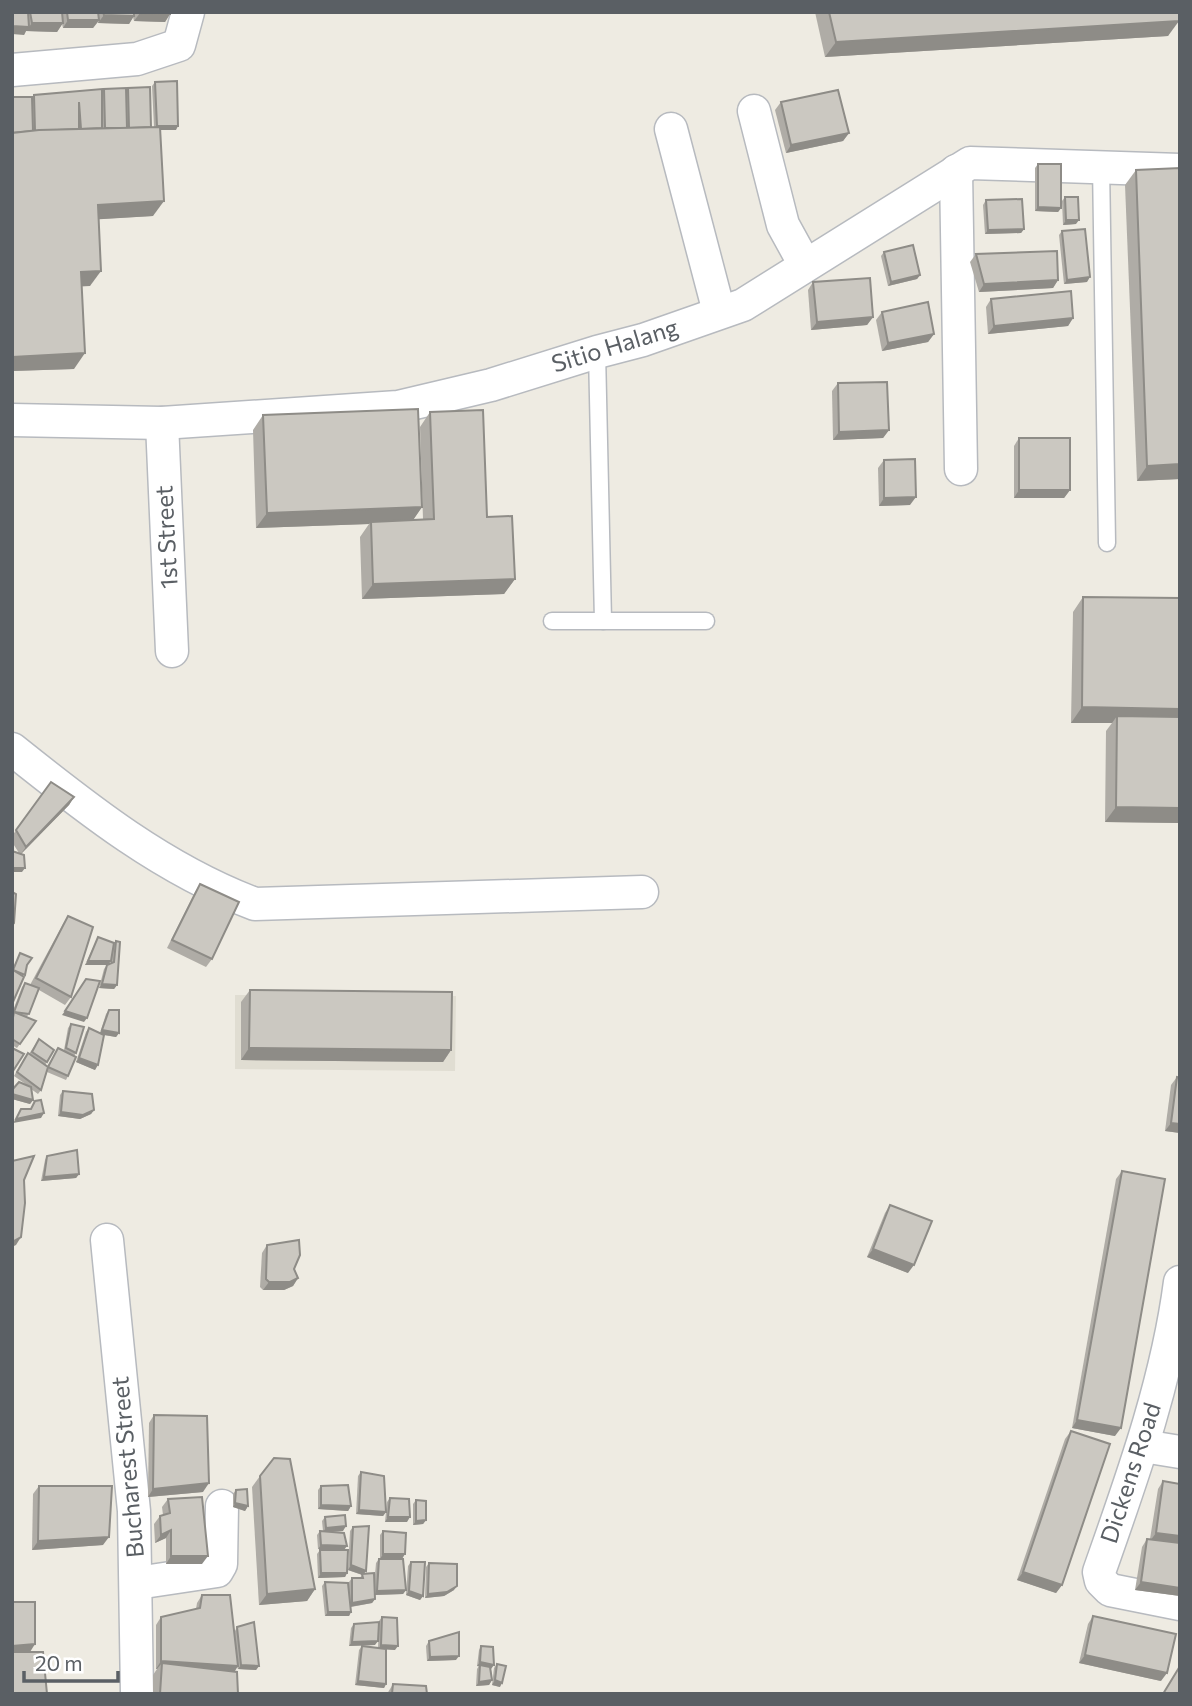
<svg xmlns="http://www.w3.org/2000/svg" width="1192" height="1706" font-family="Commissioner,sans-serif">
  <rect width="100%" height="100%" fill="#eeebe2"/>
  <path fill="#e0ddd2" d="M235,995L456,996L455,1071L235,1069Z"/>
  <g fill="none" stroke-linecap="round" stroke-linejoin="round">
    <defs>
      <g id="service">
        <path d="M1101,165L1107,543"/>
        <path d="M597,352L603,621"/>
        <path d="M552,621H706"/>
      </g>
      <g id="minor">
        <path d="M12,70L137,59L179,45L188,12"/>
        <path d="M754,111L783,225L805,265"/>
        <path d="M671,129L719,312"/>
        <path d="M956,171L961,469"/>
        <path d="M12,420L162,423L398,407L491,385L597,352L643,340L743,305L970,163L1180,170"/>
        <path d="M162,423L172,651"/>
        <path d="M12,749C87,809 164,870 255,904L642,892"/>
        <path d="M107,1240L134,1511L137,1694"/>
        <path d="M1180,1282C1167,1382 1132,1478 1099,1572L1101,1581L1110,1590L1180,1604"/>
        <path d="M1143,1446L1180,1452"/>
        <path d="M137,1583L217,1571L221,1564L222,1506"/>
      </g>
    </defs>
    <use href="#service" stroke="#b7babf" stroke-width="19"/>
    <use href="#minor" stroke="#b7babf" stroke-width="35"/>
    <use href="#service" stroke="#fff" stroke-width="16"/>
    <use href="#minor" stroke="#fff" stroke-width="32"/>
  </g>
  <g fill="#afaca6" fill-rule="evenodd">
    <path d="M12,12H170V14L165,22L134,21L133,17L129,24L98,23V22L93,28H63L62,24L57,32L26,31L24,35Z"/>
    <path d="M815,12H1179L1168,36L825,57Z"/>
    <path d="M155,82L176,130H160L153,216L99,219L90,286H82L74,369L12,371L32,98L34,95L102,92L104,89L126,90L128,88L151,127H154L152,86Z"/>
    <path d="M781,102L849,133L843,141L786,153L775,110Z"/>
    <path d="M1038,164L1061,208L1058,212L1035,211V168Z"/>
    <path d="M1180,168V479L1137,481L1125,185L1136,170Z"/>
    <path d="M1065,197L1076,224L1063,225L1062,201Z"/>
    <path d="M986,200L1024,229L1021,233L985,234L983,205Z"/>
    <path d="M1062,231L1087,282L1064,284L1059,235Z"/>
    <path d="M884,252L920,275L917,279L888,286L881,256Z"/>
    <path d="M976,254L1058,280L1053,288L979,292L970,262Z"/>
    <path d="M813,282L873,317L867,325L811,330L808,290Z"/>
    <path d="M991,299L1073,318L1068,326L988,334L986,307Z"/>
    <path d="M882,312L934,334L928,342L882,351L876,320Z"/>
    <path d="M838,383L889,430L883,438L833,440L832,391Z"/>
    <path d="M430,412L487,517L515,579L504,594L362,599L360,537L369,524L256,528L253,430L263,415L422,507L413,520L423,519L420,427Z"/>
    <path d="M1019,438L1070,490L1064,498H1014V446Z"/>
    <path d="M884,460L910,505L879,506L878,468Z"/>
    <path d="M1083,597L1180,598V823L1105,822L1106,731L1112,723H1071L1073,612Z"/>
    <path d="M51,782L74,797L69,805L21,854L22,872H12L19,853L12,842V836Z"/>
    <path d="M200,884L212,959L206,967L167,948L195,892Z"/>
    <path d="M68,916L71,997L65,1005L39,990L27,1017L36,1021L17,1048L12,1045V1013L22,987L25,983L30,985L63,924Z"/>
    <path d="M98,937L114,944L116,941L117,985L114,989L99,988L104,969L107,965H85ZM113,949L111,963L108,964Z"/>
    <path d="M250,990L451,1050L443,1062L241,1060V1002Z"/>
    <path d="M109,1010L119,1033L116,1037L104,1035L95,1070L76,1062L86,1032L89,1028L100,1033L106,1014Z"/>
    <path d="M71,1024L76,1053L74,1056L68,1076L66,1080L47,1072L41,1090L38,1094L31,1089L33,1100L30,1104L12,1099V1090L27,1085L14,1076L25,1057L29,1054L39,1039L47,1062L45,1065L47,1067L58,1048L64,1050L68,1028Z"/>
    <path d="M1177,1077L1180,1133L1165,1131L1171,1085Z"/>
    <path d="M63,1091L94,1110L91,1114L80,1119L58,1116L60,1095Z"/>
    <path d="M47,1156L79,1174L76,1178L41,1181L45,1160Z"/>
    <path d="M1122,1171L1115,1436L1072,1428L1116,1179Z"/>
    <path d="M890,1205L908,1273L867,1257L885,1213Z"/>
    <path d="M267,1245L294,1269L298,1278L293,1286L284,1290H263L260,1287L262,1253Z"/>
    <path d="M154,1415L203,1492L148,1497L149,1423Z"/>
    <path d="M1071,1431L1062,1585L1056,1593L1017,1580L1065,1439Z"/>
    <path d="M361,1472L386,1512L383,1516L356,1514L358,1476Z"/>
    <path d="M260,1476L315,1589L307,1601L259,1605L252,1487Z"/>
    <path d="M1163,1481L1180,1596L1135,1590L1142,1547L1147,1539H1150L1158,1489Z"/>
    <path d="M39,1486L103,1545L32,1550L33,1494Z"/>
    <path d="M321,1486L351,1506L348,1511L318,1509V1490Z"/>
    <path d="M236,1490L248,1506L245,1511L233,1507V1494Z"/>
    <path d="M390,1498L407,1522H385L387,1502Z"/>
    <path d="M168,1499L202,1564H166V1538L155,1543L154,1524L160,1516L163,1515L162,1507Z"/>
    <path d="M416,1500L426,1520L423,1524L413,1525V1504Z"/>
    <path d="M325,1517L343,1531L328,1532L344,1533L318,1549L317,1535L320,1531H323L322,1521Z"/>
    <path d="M353,1527L366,1571L363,1574L374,1586L376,1563L379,1559L406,1590L403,1594L375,1595V1599L372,1603L351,1607V1612L349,1616H325L322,1586L325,1582L349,1590V1582L352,1578H360L362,1575L348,1570L350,1531Z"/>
    <path d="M383,1531L402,1559H380V1535Z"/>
    <path d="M320,1550L347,1573L345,1577L318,1578L317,1554Z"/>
    <path d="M411,1562L423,1596L420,1600L406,1595L408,1566Z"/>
    <path d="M429,1563L454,1590L444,1596L425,1598L426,1567Z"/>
    <path d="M202,1595L235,1631L237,1627L259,1666L256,1670L238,1669L237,1667L234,1672L238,1694H153V1675L157,1669H156V1625L161,1617L196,1609L197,1603Z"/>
    <path d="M1093,1616L1161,1681L1079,1663L1088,1624Z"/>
    <path d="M382,1617L395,1650L386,1649V1684L384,1688L355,1685L359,1650L362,1646L378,1648L379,1621Z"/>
    <path d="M354,1624L375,1645L349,1646L351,1628Z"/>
    <path d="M429,1641L456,1660L427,1661L426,1646Z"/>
    <path d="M481,1646L491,1669L492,1680L489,1685L476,1686L477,1669L479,1666H477L479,1650Z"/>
    <path d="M497,1664L500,1687L492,1685L494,1668Z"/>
    <path d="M393,1684L427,1694H387Z"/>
  </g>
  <g fill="#8e8c87">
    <path d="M140,13L170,14L165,22L134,21Z"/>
    <path d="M104,15L134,16L129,24L98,23Z"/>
    <path d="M68,20H99L93,28H63Z"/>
    <path d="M1179,21L1168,36L825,57L836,42Z"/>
    <path d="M32,23H63L57,32L26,31L24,35L12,34V26L29,27Z"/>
    <path d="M157,126H178L176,130H154Z"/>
    <path d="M849,133L843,141L786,153L791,145Z"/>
    <path d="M164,201L153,216L87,220L98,205Z"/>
    <path d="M1038,207L1061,208L1058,212L1035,211Z"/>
    <path d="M1066,220H1079L1076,224L1063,225Z"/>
    <path d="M1024,229L1021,233L985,234L988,230Z"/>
    <path d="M101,271L90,286L70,287L81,272Z"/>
    <path d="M920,275L917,279L888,286L891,282Z"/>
    <path d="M1090,277L1087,282L1064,284L1067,280Z"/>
    <path d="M1058,280L1053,288L979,292L984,284Z"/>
    <path d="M873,317L867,325L811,330L817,322Z"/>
    <path d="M1073,318L1068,326L988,334L994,326Z"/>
    <path d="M934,334L928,342L882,351L888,343Z"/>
    <path d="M85,353L74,369L12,371V357Z"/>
    <path d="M889,430L883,438L833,440L839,432Z"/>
    <path d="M1180,464V479L1137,481L1147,466Z"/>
    <path d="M1019,490H1070L1064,498H1014Z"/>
    <path d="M916,497L910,505L879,506L884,498Z"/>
    <path d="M422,507L411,523L371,522L369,524L256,528L267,513Z"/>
    <path d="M515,579L504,594L362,599L373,584Z"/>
    <path d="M1082,707L1180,709V724L1117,716L1112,723H1071Z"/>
    <path d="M74,797L69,805L20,855L26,847Z"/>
    <path d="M1116,807L1180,808V823L1105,822Z"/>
    <path d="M12,868H25L22,872H12Z"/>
    <path d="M88,961H111L108,965H85Z"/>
    <path d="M102,984L117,985L114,989L99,988Z"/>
    <path d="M65,1011L87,1018L84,1022L62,1015Z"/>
    <path d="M102,1030L119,1033L116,1037L99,1034Z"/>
    <path d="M249,1048L451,1050L443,1062L241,1060Z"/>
    <path d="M79,1058L98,1065L95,1070L76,1062Z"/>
    <path d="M12,1094L33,1100L30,1104L12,1099Z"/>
    <path d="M94,1110L91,1114L80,1119L58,1116L61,1112Z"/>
    <path d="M44,1113L41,1118L13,1123L16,1119Z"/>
    <path d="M1171,1123L1180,1124V1133L1165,1131Z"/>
    <path d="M79,1174L76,1178L41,1181L44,1177Z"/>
    <path d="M21,1237L16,1245L12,1247V1242Z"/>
    <path d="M873,1249L914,1265L908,1273L867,1257Z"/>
    <path d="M298,1278L293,1286L284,1290H263L269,1282Z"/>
    <path d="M1077,1420L1121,1428L1115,1436L1072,1428Z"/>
    <path d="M209,1483L203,1492L148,1497L153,1489Z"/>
    <path d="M235,1503L248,1506L245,1511L233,1507Z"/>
    <path d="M321,1505L351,1506L348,1511L318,1509Z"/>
    <path d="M359,1510L386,1512L383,1516L356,1514Z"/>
    <path d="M388,1517H410L407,1522H385Z"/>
    <path d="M426,1520L423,1524L413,1525L416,1521Z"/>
    <path d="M346,1526L343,1531L323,1532L326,1528Z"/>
    <path d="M171,1530L166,1538L155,1543L161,1535Z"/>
    <path d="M1156,1533L1180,1536V1545L1150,1541Z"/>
    <path d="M109,1537L103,1545L32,1550L38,1541Z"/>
    <path d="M321,1545L347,1546L344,1550L318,1549Z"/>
    <path d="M383,1554H405L402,1559H380Z"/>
    <path d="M171,1556H208L202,1564H166Z"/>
    <path d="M351,1565L366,1571L363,1575L348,1570Z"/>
    <path d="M1023,1572L1062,1585L1056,1593L1017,1580Z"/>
    <path d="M321,1573H347L345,1577L318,1578Z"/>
    <path d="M1141,1582L1180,1588V1596L1135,1590Z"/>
    <path d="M457,1586L454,1590L444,1596L425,1598L428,1594Z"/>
    <path d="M315,1589L307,1601L259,1605L267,1594Z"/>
    <path d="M406,1590L403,1594L374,1595L377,1591Z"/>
    <path d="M409,1591L423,1596L420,1600L406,1595Z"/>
    <path d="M375,1599L372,1603L349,1607L352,1603Z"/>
    <path d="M328,1612H351L349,1616H325Z"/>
    <path d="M378,1641L375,1645L349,1646L352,1642Z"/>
    <path d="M35,1644L30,1652L12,1653V1646Z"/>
    <path d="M381,1645L398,1646L395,1650L378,1649Z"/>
    <path d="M1085,1655L1167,1673L1161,1681L1079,1663Z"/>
    <path d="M459,1656L456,1660L427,1661L430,1657Z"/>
    <path d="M161,1661L238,1666L233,1674L162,1663L157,1669H156Z"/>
    <path d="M480,1662L494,1665L491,1669L477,1666Z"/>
    <path d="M241,1665L259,1666L256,1670L238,1669Z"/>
    <path d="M492,1680L489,1685L476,1686L479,1682Z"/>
    <path d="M495,1680L502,1683L500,1687L492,1685Z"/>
    <path d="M358,1681L386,1684L384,1688L355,1685Z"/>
  </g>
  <g fill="#cbc8c1" stroke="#8e8c87" stroke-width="2">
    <path d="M12,12H28L29,27L12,26Z"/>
    <path d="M30,12H62L63,23H32Z"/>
    <path d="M67,12H98L99,20H68Z"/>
    <path d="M103,12H134V16L104,15Z"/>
    <path d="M139,12H170V14L140,13Z"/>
    <path d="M829,12H1179V21L836,42Z"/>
    <path d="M177,81L178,126H157L155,82Z"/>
    <path d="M150,87L151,127L129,128L128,88Z"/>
    <path d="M126,88L127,128H105L104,89Z"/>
    <path d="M102,89V128L81,129L79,102V129L35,131L34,95Z"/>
    <path d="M838,90L849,133L791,145L781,102Z"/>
    <path d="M12,97H32L33,131L12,133Z"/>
    <path d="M160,127L164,201L98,205L101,271L81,272L85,353L12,357V133L39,130Z"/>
    <path d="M1038,164H1061V208L1038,207Z"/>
    <path d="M1180,168V464L1147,466L1136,170Z"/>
    <path d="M1065,197H1078L1079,220H1066Z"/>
    <path d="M1022,199L1024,229L988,230L986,200Z"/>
    <path d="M1085,229L1090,277L1067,280L1062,231Z"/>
    <path d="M913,245L920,275L891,282L884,252Z"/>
    <path d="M1057,251L1058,280L984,284L976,254Z"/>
    <path d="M870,278L873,317L817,322L813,282Z"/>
    <path d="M1071,291L1073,318L994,326L991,299Z"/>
    <path d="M928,302L934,334L888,343L882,312Z"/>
    <path d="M887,382L889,430L839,432L838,383Z"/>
    <path d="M418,409L422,507L267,513L263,415Z"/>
    <path d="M483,410L487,517L512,516L515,579L373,584L371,522L434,519L430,412Z"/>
    <rect x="1019" y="438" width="51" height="52"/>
    <path d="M915,459L916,497L884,498V460Z"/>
    <path d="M1083,597L1180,598V709L1082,707Z"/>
    <path d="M1117,716L1180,717V808L1116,807Z"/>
    <path d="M51,782L74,797L26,847L16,830Z"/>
    <path d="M12,851L24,855L25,868H12Z"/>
    <path d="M200,884L239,902L212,959L172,940Z"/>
    <path d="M12,892L16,894L14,923L12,925Z"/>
    <path d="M68,916L93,927L71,997L36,978Z"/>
    <path d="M98,937L114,943L111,961H88Z"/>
    <path d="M116,941L120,942L117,985L102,984L107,965L114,962Z"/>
    <path d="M20,953L32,958L27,965L25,975L13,970Z"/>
    <path d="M13,970L24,977L13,1002L12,1001Z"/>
    <path d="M86,979L100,981L87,1018L65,1011Z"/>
    <path d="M25,983L39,988L29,1014L14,1012Z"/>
    <path d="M250,990L452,992L451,1050L249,1048Z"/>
    <path d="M109,1010H119V1033L102,1030Z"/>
    <path d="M14,1012L36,1021L20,1044L12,1039V1023Z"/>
    <path d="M71,1024L84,1027L76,1053L66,1048Z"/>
    <path d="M89,1028L104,1035L98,1065L79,1058Z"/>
    <path d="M39,1039L54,1050L47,1062L32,1052Z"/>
    <path d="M12,1048L24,1054L13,1071H12Z"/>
    <path d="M58,1048L76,1057L68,1076L48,1067Z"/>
    <path d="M28,1053L48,1067L41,1090L17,1072Z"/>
    <path d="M1177,1077L1180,1078V1124L1171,1123Z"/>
    <path d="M19,1082L31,1087L33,1100L12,1094V1090Z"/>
    <path d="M63,1091L92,1094L94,1110L83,1115L61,1112Z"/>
    <path d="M41,1100L44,1113L16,1119L21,1109H31L35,1101Z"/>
    <path d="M77,1150L79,1174L44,1177L47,1156Z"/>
    <path d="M34,1156L24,1180L25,1203L21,1237L12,1242V1161Z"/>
    <path d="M1122,1171L1165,1179L1121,1428L1077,1420Z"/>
    <path d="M890,1205L932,1221L914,1265L873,1249Z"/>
    <path d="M299,1240L300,1255L294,1269L298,1278L290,1282H269L266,1279L267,1245Z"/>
    <path d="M154,1415L207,1416L209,1483L153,1489Z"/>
    <path d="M1071,1431L1110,1444L1062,1585L1023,1572Z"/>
    <path d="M274,1458L290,1459L315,1589L267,1594L260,1476Z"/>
    <path d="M361,1472L384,1476L386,1512L359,1510Z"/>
    <path d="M1163,1481L1180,1484V1536L1156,1533Z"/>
    <path d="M348,1485L351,1506L321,1505V1486Z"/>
    <path d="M39,1486H112L109,1537L38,1541Z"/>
    <path d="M247,1489L248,1506L235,1503L236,1490Z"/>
    <path d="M202,1497L208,1556H171V1530L161,1535L160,1516L170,1513L168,1499Z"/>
    <path d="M390,1498L409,1499L410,1517H388Z"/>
    <path d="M416,1500L426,1501V1520L416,1521Z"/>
    <path d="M345,1515L346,1526L326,1528L325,1517Z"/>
    <path d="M369,1526L366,1571L351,1565L353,1527Z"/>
    <path d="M320,1531L344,1533L347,1546L321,1545Z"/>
    <path d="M383,1531L406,1533L405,1554H383Z"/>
    <path d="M1147,1539L1180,1543V1588L1141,1582Z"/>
    <path d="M320,1550H348L347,1573H321Z"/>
    <path d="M379,1559H403L406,1590L377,1591Z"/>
    <path d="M411,1562H425L423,1596L409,1591Z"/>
    <path d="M429,1563L457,1564V1586L447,1592L428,1594Z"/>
    <path d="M374,1573L375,1599L352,1603V1578H363L362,1574Z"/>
    <path d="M325,1582L348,1583L351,1612H328Z"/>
    <path d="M202,1595H230L238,1666L161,1661V1617L200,1608Z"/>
    <path d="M12,1602H35V1644L12,1646Z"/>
    <path d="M1093,1616L1176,1634L1167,1673L1085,1655Z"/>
    <path d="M382,1617L397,1618L398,1646L381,1645Z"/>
    <path d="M254,1622L259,1666L241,1665L237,1627Z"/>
    <path d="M379,1622L378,1641L352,1642L354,1624Z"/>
    <path d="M459,1632V1656L430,1657L429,1641Z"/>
    <path d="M362,1646L386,1649V1684L358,1681Z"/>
    <path d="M481,1646L493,1647L494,1665L480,1662Z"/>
    <path d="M12,1652H43L47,1694H12Z"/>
    <path d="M162,1663L237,1672L238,1694H160Z"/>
    <path d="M497,1664L506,1666L502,1683L495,1680Z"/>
    <path d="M480,1665L490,1667L492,1680L479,1682Z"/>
    <path d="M1180,1666V1694H1163Z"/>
    <path d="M393,1684L426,1686L427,1694H392Z"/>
  </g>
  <g text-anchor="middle" stroke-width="6" stroke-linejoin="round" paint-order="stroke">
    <g font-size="24" fill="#5a5f64" stroke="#fff">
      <text transform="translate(615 346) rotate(-17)" y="8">Sitio Halang</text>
      <text transform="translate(167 537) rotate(-93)" y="8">1st Street</text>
      <text transform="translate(128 1467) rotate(-95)" y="8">Bucharest Street</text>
      <text transform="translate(1131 1473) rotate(-72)" y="8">Dickens Road</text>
    </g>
  </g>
  <rect width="1192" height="1706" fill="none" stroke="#5a5f64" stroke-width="28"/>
  <path d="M24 1671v10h94v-10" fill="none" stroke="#5a5f64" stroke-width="3.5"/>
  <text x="35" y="1671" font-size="21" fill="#5a5f64" stroke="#ffffff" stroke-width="5" paint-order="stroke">20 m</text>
</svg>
